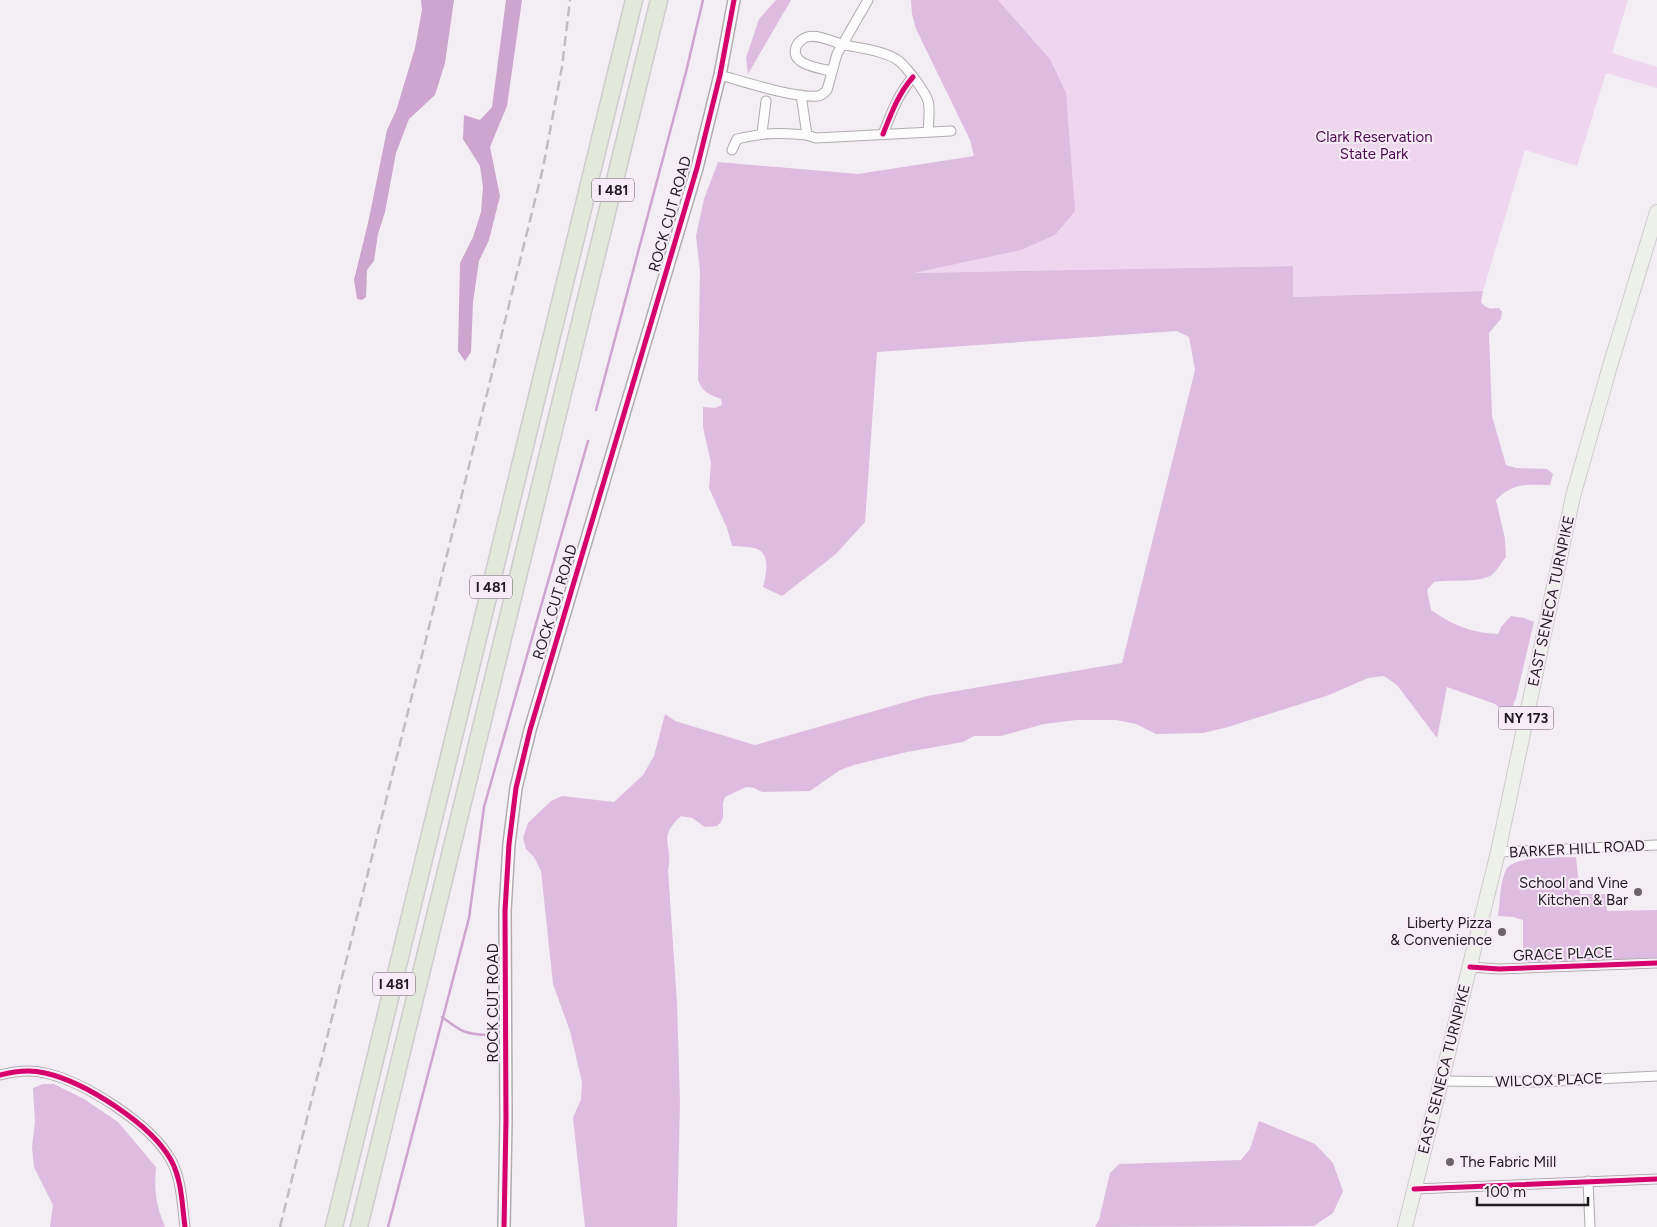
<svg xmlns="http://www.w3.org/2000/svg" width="1657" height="1227" font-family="Figtree,sans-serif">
  <rect width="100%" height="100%" fill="#f3eef3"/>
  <path fill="#eed7ee" d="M998,0H1628L1612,53L1657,67V88L1606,73L1577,166L1525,150L1483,291L1293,297V266L910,273L1021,250L1050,59Z"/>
  <g fill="#debcdf">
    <path d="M776,0H791L748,74L746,58L759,19Z"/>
    <path d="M911,0H998L1050,59L1066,93L1075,211L1055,235L1021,250L914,273L1293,266V297L1483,291L1481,302C1486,309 1491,309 1499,308L1502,312L1501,319L1489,333L1492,416L1506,465L1516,468L1547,469L1553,474L1550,485C1526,485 1514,482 1496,500L1505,539L1506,557C1501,562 1496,573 1490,576C1475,583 1450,579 1434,582L1427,590L1431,610C1452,625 1472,633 1498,634L1501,627L1511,616L1524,618L1534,622L1516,698L1510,713L1503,711L1495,704L1447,687L1437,738L1397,685L1384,676L1368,678L1329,695L1228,727L1203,733L1156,734L1136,724L1116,720H1076L1044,724L1001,736H974L963,742L907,752L854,765L840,770L810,791L762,792L754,788L746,787L725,797L723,803V817L721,822L717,826L705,827L692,818L681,816C656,839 674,844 668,870L677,1003L680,1102L677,1227H585L573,1118L581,1099L582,1082L570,1031L553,984L541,871L534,857L526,849L523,838L528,823L551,801L562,796L614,802L643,775L654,756L665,714L675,721L755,745L927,696L1122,663L1195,370L1189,337L1177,331L877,352L865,522L836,554L782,596L763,587C766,576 771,554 757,549C750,546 739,547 732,546L727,528L709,488L711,463L703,427V407L715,408L722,405L721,399C710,395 702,392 698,380L700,271L696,236L704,199L718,162L858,174L974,156L970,140L916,29L912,14Z"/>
    <path d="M1576,857L1580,894H1605L1607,911L1657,910V958L1526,962L1523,947V920L1513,917L1498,916C1500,903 1500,881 1506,870C1512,855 1561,858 1576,857Z"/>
    <path d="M43,1084H54L84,1099L118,1122L156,1167C154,1191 156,1205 165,1227H50L53,1205L34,1167L32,1147L35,1122L33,1088Z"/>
    <path d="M1259,1121L1315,1144L1333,1163L1343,1191L1333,1213L1314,1226L1095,1227L1099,1220L1110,1173L1119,1164L1241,1160L1250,1149Z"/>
  </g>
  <g fill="#cda5ce">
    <path d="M421,0H454L445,63L435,95L409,119L396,153L385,212L378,234L374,261L367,270L366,297L362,300L357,299L354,280L368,223L387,130L396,111L415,48L422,10Z"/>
    <path d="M506,0H522L507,106L490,147L500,196L489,240L479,261L473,302L471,352L465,361L458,351L460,263L473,237L481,212L483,187L480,166L463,139L464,115L480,120L492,107Z"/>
  </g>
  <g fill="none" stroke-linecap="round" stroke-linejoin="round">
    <g stroke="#cda5ce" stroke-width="2.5">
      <path d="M596,410L686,72L703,0"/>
      <path d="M442,1017C461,1031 464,1034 487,1035"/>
      <path d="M388,1227L469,918L484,807L588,441"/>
    </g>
    <defs>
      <g id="minor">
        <path d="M831,71C819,68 790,65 796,47C798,42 803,38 807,37C819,34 833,42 844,45C860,48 886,51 899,61C905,66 909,72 914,78C932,102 930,102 928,131L927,132"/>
        <path d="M720,75C745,82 793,98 817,96C822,96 824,93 827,90L837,54L868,0"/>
        <path d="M801,95L807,135L816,138L951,131"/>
        <path d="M762,133L766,101"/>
        <path d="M883,134C891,114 898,94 913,77"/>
        <path d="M732,150L737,139C764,133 779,132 807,135"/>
        <path d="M1498,852L1657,845"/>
        <path d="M1470,967L1499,969L1657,963"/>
        <path d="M0,1075C15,1071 29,1069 45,1073C85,1082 151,1124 171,1160C182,1180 182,1205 185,1227"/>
        <path d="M1442,1081L1537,1082L1657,1076"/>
        <path d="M1588,1181L1590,1227"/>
        <path d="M1414,1189L1657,1179"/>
      </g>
      <path id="tertiary" d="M504,1227L506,1120L505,911L509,844L516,788L530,730L697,168L720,75L734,0"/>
      <path id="primary" d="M1405,1227L1498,852L1573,496L1610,366L1657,212"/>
      <g id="motorway">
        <path d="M334,1227L634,0"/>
        <path d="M359,1227L659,0"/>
      </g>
    </defs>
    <use href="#minor" stroke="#afabaf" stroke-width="11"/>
    <use href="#tertiary" stroke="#afabaf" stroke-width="14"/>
    <use href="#primary" stroke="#cecbce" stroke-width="16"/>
    <use href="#motorway" stroke="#cecbce" stroke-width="19"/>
    <use href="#minor" stroke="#fdfcfd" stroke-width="9"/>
    <use href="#tertiary" stroke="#fdfcfd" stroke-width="11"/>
    <use href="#primary" stroke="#edf1e9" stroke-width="14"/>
    <use href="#motorway" stroke="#e2e8da" stroke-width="16"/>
    <path stroke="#bebebe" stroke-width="2.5" stroke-dasharray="10 5" stroke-linecap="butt" d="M280,1227L543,168L562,67L570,0"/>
    <defs>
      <g id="cycleway">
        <path d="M883,134C891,114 898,94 913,77"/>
        <path d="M1470,967L1499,969L1657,963"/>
        <path d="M0,1075C15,1071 29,1069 45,1073C85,1082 151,1124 171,1160C182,1180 182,1205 185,1227"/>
        <path d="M1414,1189L1657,1179"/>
        <path d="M504,1227L506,1120L505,911L509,844L516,788L530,730L697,168L720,75L734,0"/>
      </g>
    </defs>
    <use href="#cycleway" stroke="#f6ebf6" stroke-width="8"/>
    <use href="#cycleway" stroke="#d6006c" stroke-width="5"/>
  </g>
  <g fill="#696569" stroke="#f6ebf6" stroke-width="2">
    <circle cx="1638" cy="892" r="5"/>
    <circle cx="1502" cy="932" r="5"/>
    <circle cx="1450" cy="1162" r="5"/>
  </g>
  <g text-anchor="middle" stroke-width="4" stroke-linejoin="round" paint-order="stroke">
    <g fill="#f6ebf6" stroke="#605960" stroke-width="1">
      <rect x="592" y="178.5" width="42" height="23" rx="4"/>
      <rect x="470" y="575.5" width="42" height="23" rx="4"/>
      <rect x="1498.5" y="706.5" width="55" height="23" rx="4"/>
      <rect x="373" y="972.5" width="42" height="23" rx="4"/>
    </g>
    <g font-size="14" font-weight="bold" fill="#1f1b1f">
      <text x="613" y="195">I 481</text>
      <text x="491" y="592">I 481</text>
      <text x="1526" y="723">NY 173</text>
      <text x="394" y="989">I 481</text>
    </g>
    <g font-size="15" fill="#4f0953" stroke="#f6ebf6">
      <text x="1374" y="142">Clark Reservation<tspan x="1374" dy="17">State Park</tspan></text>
    </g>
    <g font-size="15" fill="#1f1b1f" stroke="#f6ebf6">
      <text transform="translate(670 214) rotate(-74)" y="5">ROCK CUT ROAD</text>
      <text transform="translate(1551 601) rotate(-78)" y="5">EAST SENECA TURNPIKE</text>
      <text transform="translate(555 602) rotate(-73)" y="5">ROCK CUT ROAD</text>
      <text transform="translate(1577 849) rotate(-3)" y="5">BARKER HILL ROAD</text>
      <text transform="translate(1563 954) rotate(-2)" y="5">GRACE PLACE</text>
      <text transform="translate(493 1003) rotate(-90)" y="5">ROCK CUT ROAD</text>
      <text transform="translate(1444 1069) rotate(-76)" y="5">EAST SENECA TURNPIKE</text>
      <text transform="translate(1549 1080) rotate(-2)" y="5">WILCOX PLACE</text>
    </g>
    <g font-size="15" fill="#1f1b1f" stroke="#f6ebf6" text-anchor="end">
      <text x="1628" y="888">School and Vine<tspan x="1628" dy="17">Kitchen &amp; Bar</tspan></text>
      <text x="1492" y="928">Liberty Pizza<tspan x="1492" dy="17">&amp; Convenience</tspan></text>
      <text x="1460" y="1167" text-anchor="start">The Fabric Mill</text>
    </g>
  </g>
  <path d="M1477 1197v8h111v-8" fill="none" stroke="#1f1b1f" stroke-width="2.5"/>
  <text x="1484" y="1197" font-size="15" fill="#1f1b1f" stroke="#f6ebf6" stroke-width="4" paint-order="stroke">100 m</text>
</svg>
